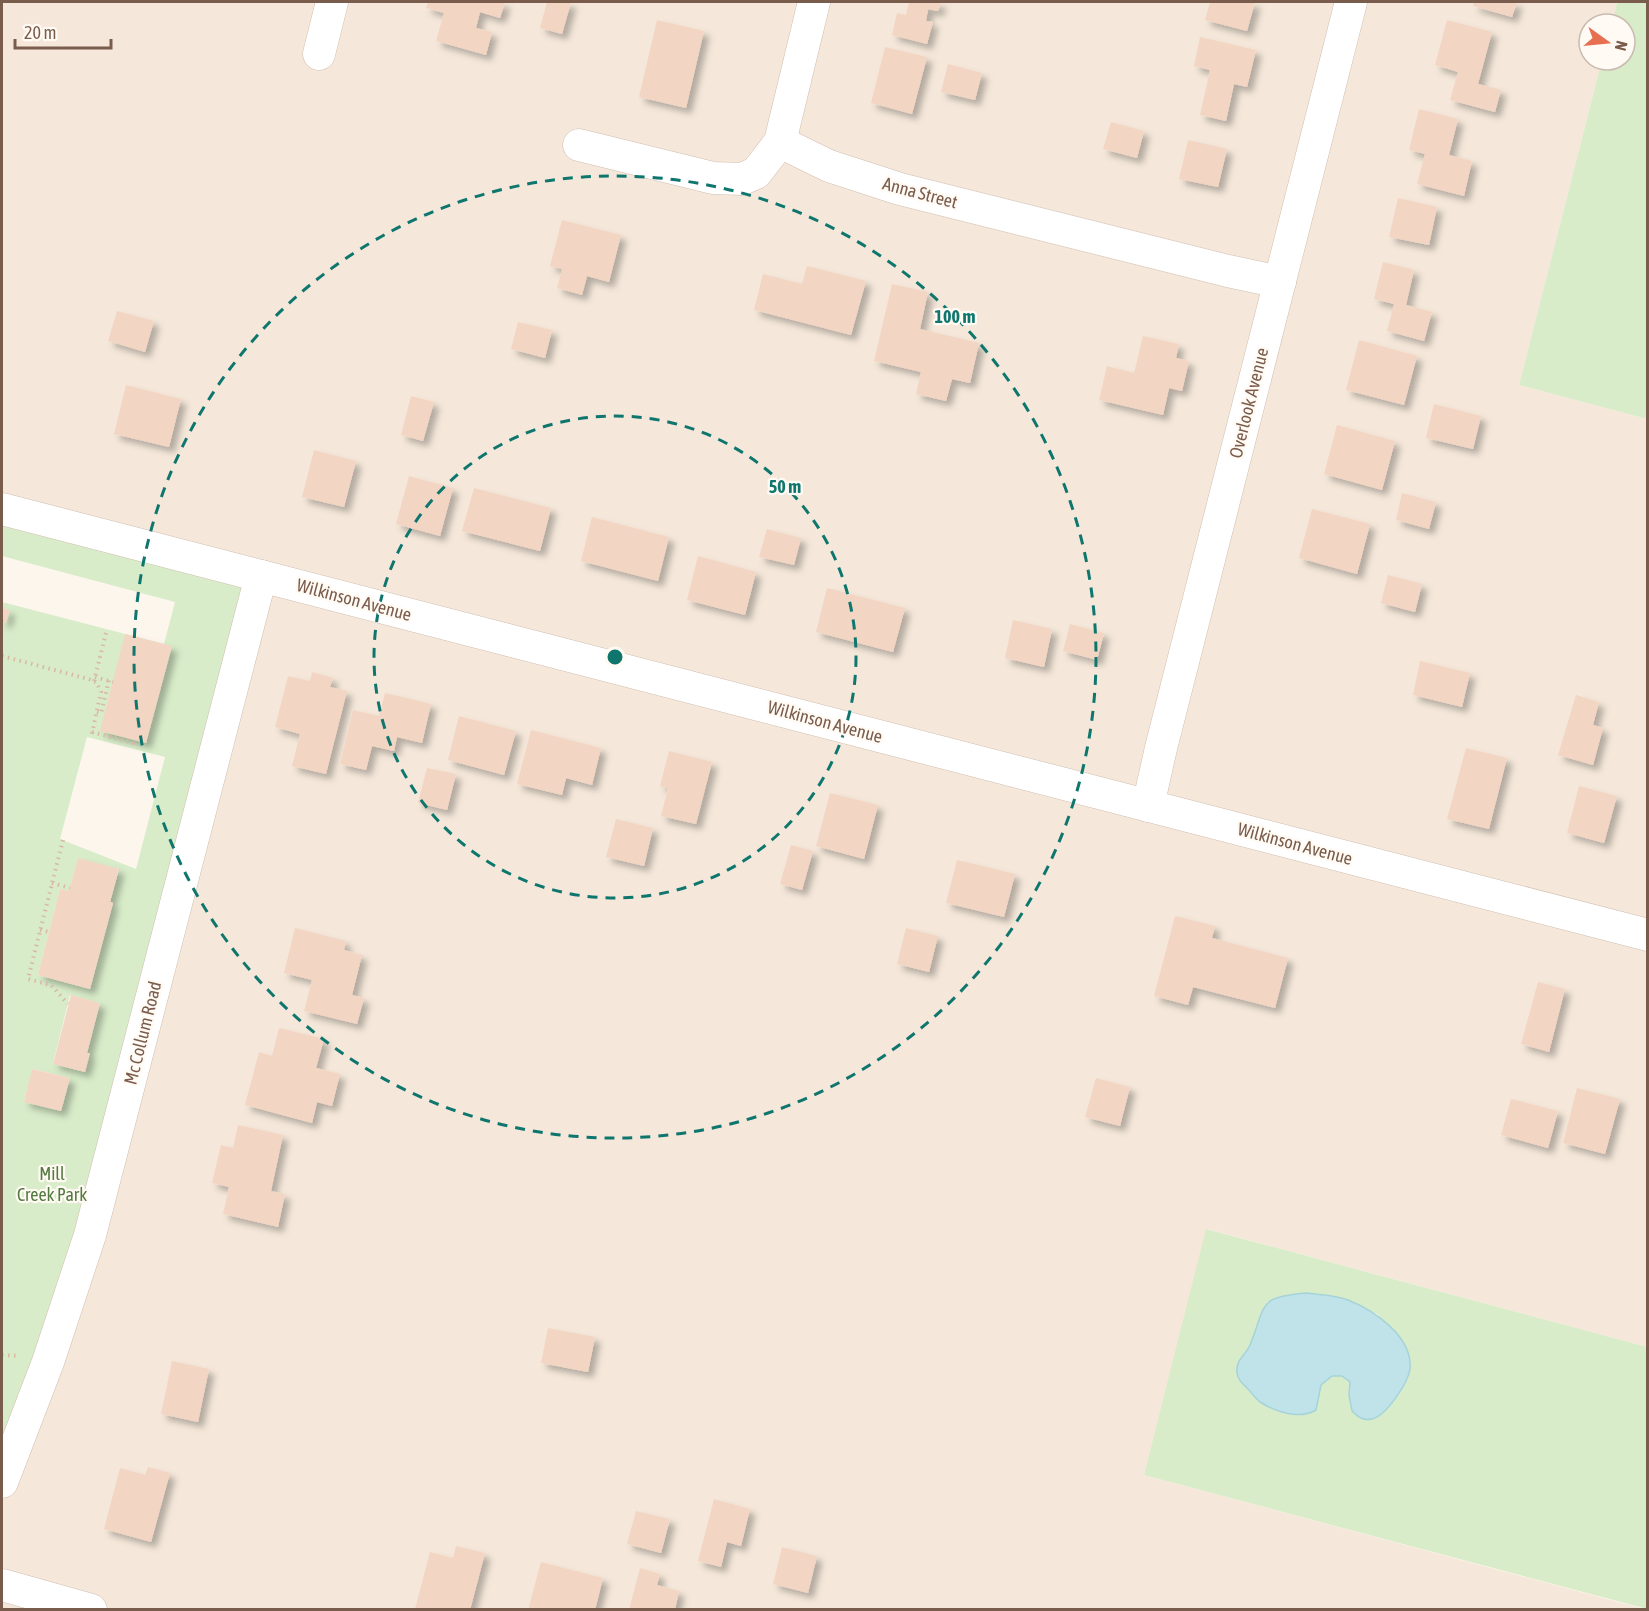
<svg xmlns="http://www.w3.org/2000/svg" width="1649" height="1611" font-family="'Asap Condensed',sans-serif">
  <defs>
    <filter id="shadow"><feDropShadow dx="5.5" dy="5.5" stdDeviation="3" flood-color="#0004"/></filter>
  </defs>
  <rect width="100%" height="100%" fill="#fdf6ec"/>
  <path fill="#f5e8da" d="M2,2H1617L1612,24H1589V60H1602L1519,385L1647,419V1347L1207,1229L1144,1475L1644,1609H2V1482L261,576L2,509Z"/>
  <g fill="#d8ecc9" fill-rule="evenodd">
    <path d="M1617,2H1647V419L1519,385L1602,60H1625V24H1612Z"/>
    <path d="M2,509L261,576L126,1099L2,1482V602L164,644L175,602L2,556ZM87,737L165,757L136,869L60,839ZM78,859L119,869L110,902L113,903L90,989L38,975L60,889L69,891ZM70,995L100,1003L87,1053H89L85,1072L53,1063ZM33,1069L70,1078L24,1101Z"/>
    <path d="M1206,1229L1647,1347V1609L1144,1475ZM1267,1302L1376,1313L1395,1332L1407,1351L1349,1395L1350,1382L1342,1376L1333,1375L1321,1385L1316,1410L1293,1415L1276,1409L1258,1401L1239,1380L1237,1370L1240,1359L1250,1347L1261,1312Z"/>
  </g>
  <path fill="#bfe3e8" stroke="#a5d3da" stroke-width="1.5" d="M1307,1293C1320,1295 1336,1295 1348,1300C1373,1310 1413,1336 1410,1369C1408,1383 1386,1416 1372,1419C1363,1421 1358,1417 1352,1411L1349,1395L1350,1382L1342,1376H1332L1321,1385L1316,1410C1299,1420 1276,1412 1260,1402C1255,1398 1251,1392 1247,1388C1242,1383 1238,1380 1237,1373C1235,1360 1246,1355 1250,1345C1267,1304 1256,1297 1307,1293Z"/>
  <g fill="#f3d5c3" filter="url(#shadow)">
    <path d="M428,2H505L500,18L480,12L476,28L492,32L486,55L436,41L444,13L426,8Z"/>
    <path d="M547,2H571L562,34L540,28Z"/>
    <path d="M909,2H941L938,11L928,9L926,21L933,22L927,44L892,35L897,13L906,15Z"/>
    <path d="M1210,2H1255L1247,31L1205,20Z"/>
    <path d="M1474,2H1517L1512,17L1473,6Z"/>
    <path d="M657,20L704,31L686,108L639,97Z"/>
    <path d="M1447,20L1492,32L1478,84L1501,90L1495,112L1450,100L1458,72L1435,65Z"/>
    <path d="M1200,37L1256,50L1247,87L1234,84L1226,121L1200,115L1210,70L1194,66Z"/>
    <path d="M885,47L927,57L912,114L871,103Z"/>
    <path d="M948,64L982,73L975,100L941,92Z"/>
    <path d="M1419,109L1458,119L1449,155L1472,161L1464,196L1417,184L1425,154L1409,150Z"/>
    <path d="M1111,122L1144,131L1137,158L1103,149Z"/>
    <path d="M1188,140L1227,149L1218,187L1179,179Z"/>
    <path d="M1398,198L1437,207L1429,245L1389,237Z"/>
    <path d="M562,220L621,235L609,282L587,276L582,295L557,288L562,269L550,266Z"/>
    <path d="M1383,262L1414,270L1406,305L1432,312L1424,341L1387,331L1394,304L1374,299Z"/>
    <path d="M807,266L866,281L851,335L754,310L763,274L802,284Z"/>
    <path d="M892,284L928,292L920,329L979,343L970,383L952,379L946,401L916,394L921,372L874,361Z"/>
    <path d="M117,311L154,321L145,352L108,341Z"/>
    <path d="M518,322L552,330L545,358L511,349Z"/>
    <path d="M1143,336L1179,344L1176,358L1189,361L1182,391L1169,388L1163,415L1099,400L1107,366L1134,373Z"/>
    <path d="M1359,340L1417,356L1404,405L1346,390Z"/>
    <path d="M126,385L181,399L169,447L114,434Z"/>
    <path d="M411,396L434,402L423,441L401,435Z"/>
    <path d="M1434,404L1481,416L1473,449L1426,438Z"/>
    <path d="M1337,425L1395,441L1382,490L1324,474Z"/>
    <path d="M314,450L356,461L344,507L302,497Z"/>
    <path d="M409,476L453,488L440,536L396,524Z"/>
    <path d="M474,488L551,508L540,551L462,531Z"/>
    <path d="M1402,493L1436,502L1429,529L1396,520Z"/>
    <path d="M1312,509L1370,524L1357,574L1299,558Z"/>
    <path d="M592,517L669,537L658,581L581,561Z"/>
    <path d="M767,529L801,538L794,565L759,557Z"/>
    <path d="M698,556L756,572L745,615L687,600Z"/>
    <path d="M1388,575L1422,584L1415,612L1381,603Z"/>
    <path d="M827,588L905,608L893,652L816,632Z"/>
    <path d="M2,608L10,610L6,623L2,622Z"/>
    <path d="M1013,620L1052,629L1044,667L1005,658Z"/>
    <path d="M1070,624L1104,633L1097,660L1063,651Z"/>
    <path d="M125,634L172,646L146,743L100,731Z"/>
    <path d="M1420,661L1470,673L1462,707L1413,695Z"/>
    <path d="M312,672L333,678L330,687L347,691L326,774L292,766L300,734L275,727L288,676L310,681Z"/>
    <path d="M385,693L431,704L422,743L397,737L394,751L372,746L366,770L340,764L353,710L379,716Z"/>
    <path d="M1576,695L1599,702L1593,725L1603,728L1593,765L1558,755Z"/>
    <path d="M459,716L516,731L504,775L448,760Z"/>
    <path d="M531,730L601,748L592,785L566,778L562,795L517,784Z"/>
    <path d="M1466,748L1507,758L1489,829L1447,819Z"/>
    <path d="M669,751L712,762L696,824L661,816L668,788L660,786Z"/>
    <path d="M427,768L456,774L447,810L418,803Z"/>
    <path d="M1579,786L1617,796L1604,843L1567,833Z"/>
    <path d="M830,793L878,805L864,859L816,846Z"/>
    <path d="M616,819L653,828L644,866L606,857Z"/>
    <path d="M791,845L813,851L802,890L780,884Z"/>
    <path d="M78,858L119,869L110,902L113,903L90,989L38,975L60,889L69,891Z"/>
    <path d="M957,860L1015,874L1004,917L946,903Z"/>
    <path d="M1175,916L1215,926L1212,938L1288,958L1275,1008L1193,987L1188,1005L1154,996Z"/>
    <path d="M295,928L346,941L344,950L362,955L352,995L364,998L357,1024L304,1011L312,980L284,973Z"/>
    <path d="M906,928L938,936L929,972L897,964Z"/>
    <path d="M1538,982L1565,989L1549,1052L1521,1044Z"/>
    <path d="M71,995L100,1003L87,1053H90L85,1072L53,1064Z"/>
    <path d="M279,1028L324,1039L316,1068L340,1074L332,1106L317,1102L312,1123L245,1105L259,1052L272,1056Z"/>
    <path d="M32,1069L70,1078L61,1111L24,1102Z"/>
    <path d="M1096,1078L1130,1087L1120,1126L1085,1117Z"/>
    <path d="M1577,1088L1620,1099L1605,1154L1563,1143Z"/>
    <path d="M1511,1099L1558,1111L1548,1148L1501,1135Z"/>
    <path d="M238,1125L283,1135L271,1191L285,1194L278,1227L223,1214L229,1187L212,1183L221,1145L233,1148Z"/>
    <path d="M548,1328L595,1337L588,1372L541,1363Z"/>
    <path d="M172,1361L209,1369L198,1422L161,1414Z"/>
    <path d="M148,1467L170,1473L151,1542L104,1529L120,1468L145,1475Z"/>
    <path d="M714,1499L750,1509L741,1546L727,1542L721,1567L698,1561Z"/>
    <path d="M636,1511L670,1519L661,1553L627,1544Z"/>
    <path d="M456,1546L485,1553L470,1610L415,1609L430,1552L453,1558Z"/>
    <path d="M782,1547L817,1556L808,1593L773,1584Z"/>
    <path d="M541,1562L603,1578L595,1610H528Z"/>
    <path d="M640,1568L660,1574L657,1585L679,1591L675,1610H629Z"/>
  </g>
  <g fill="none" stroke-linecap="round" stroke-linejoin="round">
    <defs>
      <g id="minor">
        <path d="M319,54L332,2"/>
        <path d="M780,142L829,166L900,189L1228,271L1280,282"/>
        <path d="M579,145L713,178L742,179L756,173L780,142L814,2"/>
        <path d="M2,509L1648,935"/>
        <path d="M1148,806L1161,748L1351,2"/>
        <path d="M2,1482L48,1362L90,1235L261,576"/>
        <path d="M2,1585L91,1610"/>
      </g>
    </defs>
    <use href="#minor" stroke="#d1beb0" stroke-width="33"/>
    <g stroke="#d9b8a5" stroke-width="4" stroke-dasharray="1.5 4.5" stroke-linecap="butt">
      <path d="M2,656L92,680L97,683L101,692L91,738"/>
      <path d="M95,677L113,682"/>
      <path d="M94,681L107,629"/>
      <path d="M97,712L101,713L109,680"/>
      <path d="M92,732L133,743L134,740"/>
      <path d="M63,840L28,979L51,985L68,1004"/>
      <path d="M52,883L70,888"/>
      <path d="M40,930L49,932"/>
      <path d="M2,1355L18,1356"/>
    </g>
    <use href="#minor" stroke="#fff" stroke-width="32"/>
  </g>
  <g fill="none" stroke="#0f766e" stroke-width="3" stroke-dasharray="10 8">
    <circle cx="615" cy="657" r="241"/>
    <circle cx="615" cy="657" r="481"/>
  </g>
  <g text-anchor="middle" stroke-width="4.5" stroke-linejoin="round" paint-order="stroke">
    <g font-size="18" fill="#7a5c4d" stroke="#fffaf3">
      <text transform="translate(920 193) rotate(15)" y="6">Anna Street</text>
      <text transform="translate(1249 403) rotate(-76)" y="6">Overlook Avenue</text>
      <text transform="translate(354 600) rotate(15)" y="6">Wilkinson Avenue</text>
      <text transform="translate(825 722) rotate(15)" y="6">Wilkinson Avenue</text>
      <text transform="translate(1295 844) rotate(15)" y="6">Wilkinson Avenue</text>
      <text transform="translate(143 1033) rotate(-76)" y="6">Mc Collum Road</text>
    </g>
    <g font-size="18" fill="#537a41" stroke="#fffaf3">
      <text x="52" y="1180">Mill<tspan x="52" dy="21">Creek Park</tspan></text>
    </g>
  </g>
  <circle cx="615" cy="657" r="9" fill="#0f766e" stroke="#fffaf3" stroke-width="3"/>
  <g font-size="18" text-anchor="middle" font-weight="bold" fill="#0f766e" stroke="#fffaf3" stroke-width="4.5" stroke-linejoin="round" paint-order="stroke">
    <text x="955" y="323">100 m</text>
    <text x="785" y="493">50 m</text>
  </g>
  <rect width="1649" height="1611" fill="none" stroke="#7a5c4d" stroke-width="6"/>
  <g transform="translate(1607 42) rotate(105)"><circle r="28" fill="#fffaf3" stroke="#cabbb1" stroke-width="1.5"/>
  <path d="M0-4.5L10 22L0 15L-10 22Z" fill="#e76f51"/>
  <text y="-9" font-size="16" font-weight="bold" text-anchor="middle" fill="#7a5c4d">N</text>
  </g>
  <path d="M15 39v9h96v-9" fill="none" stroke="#7a5c4d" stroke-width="3"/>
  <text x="24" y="39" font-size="18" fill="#7a5c4d" stroke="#fffaf3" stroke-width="4.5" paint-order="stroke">20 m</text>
</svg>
